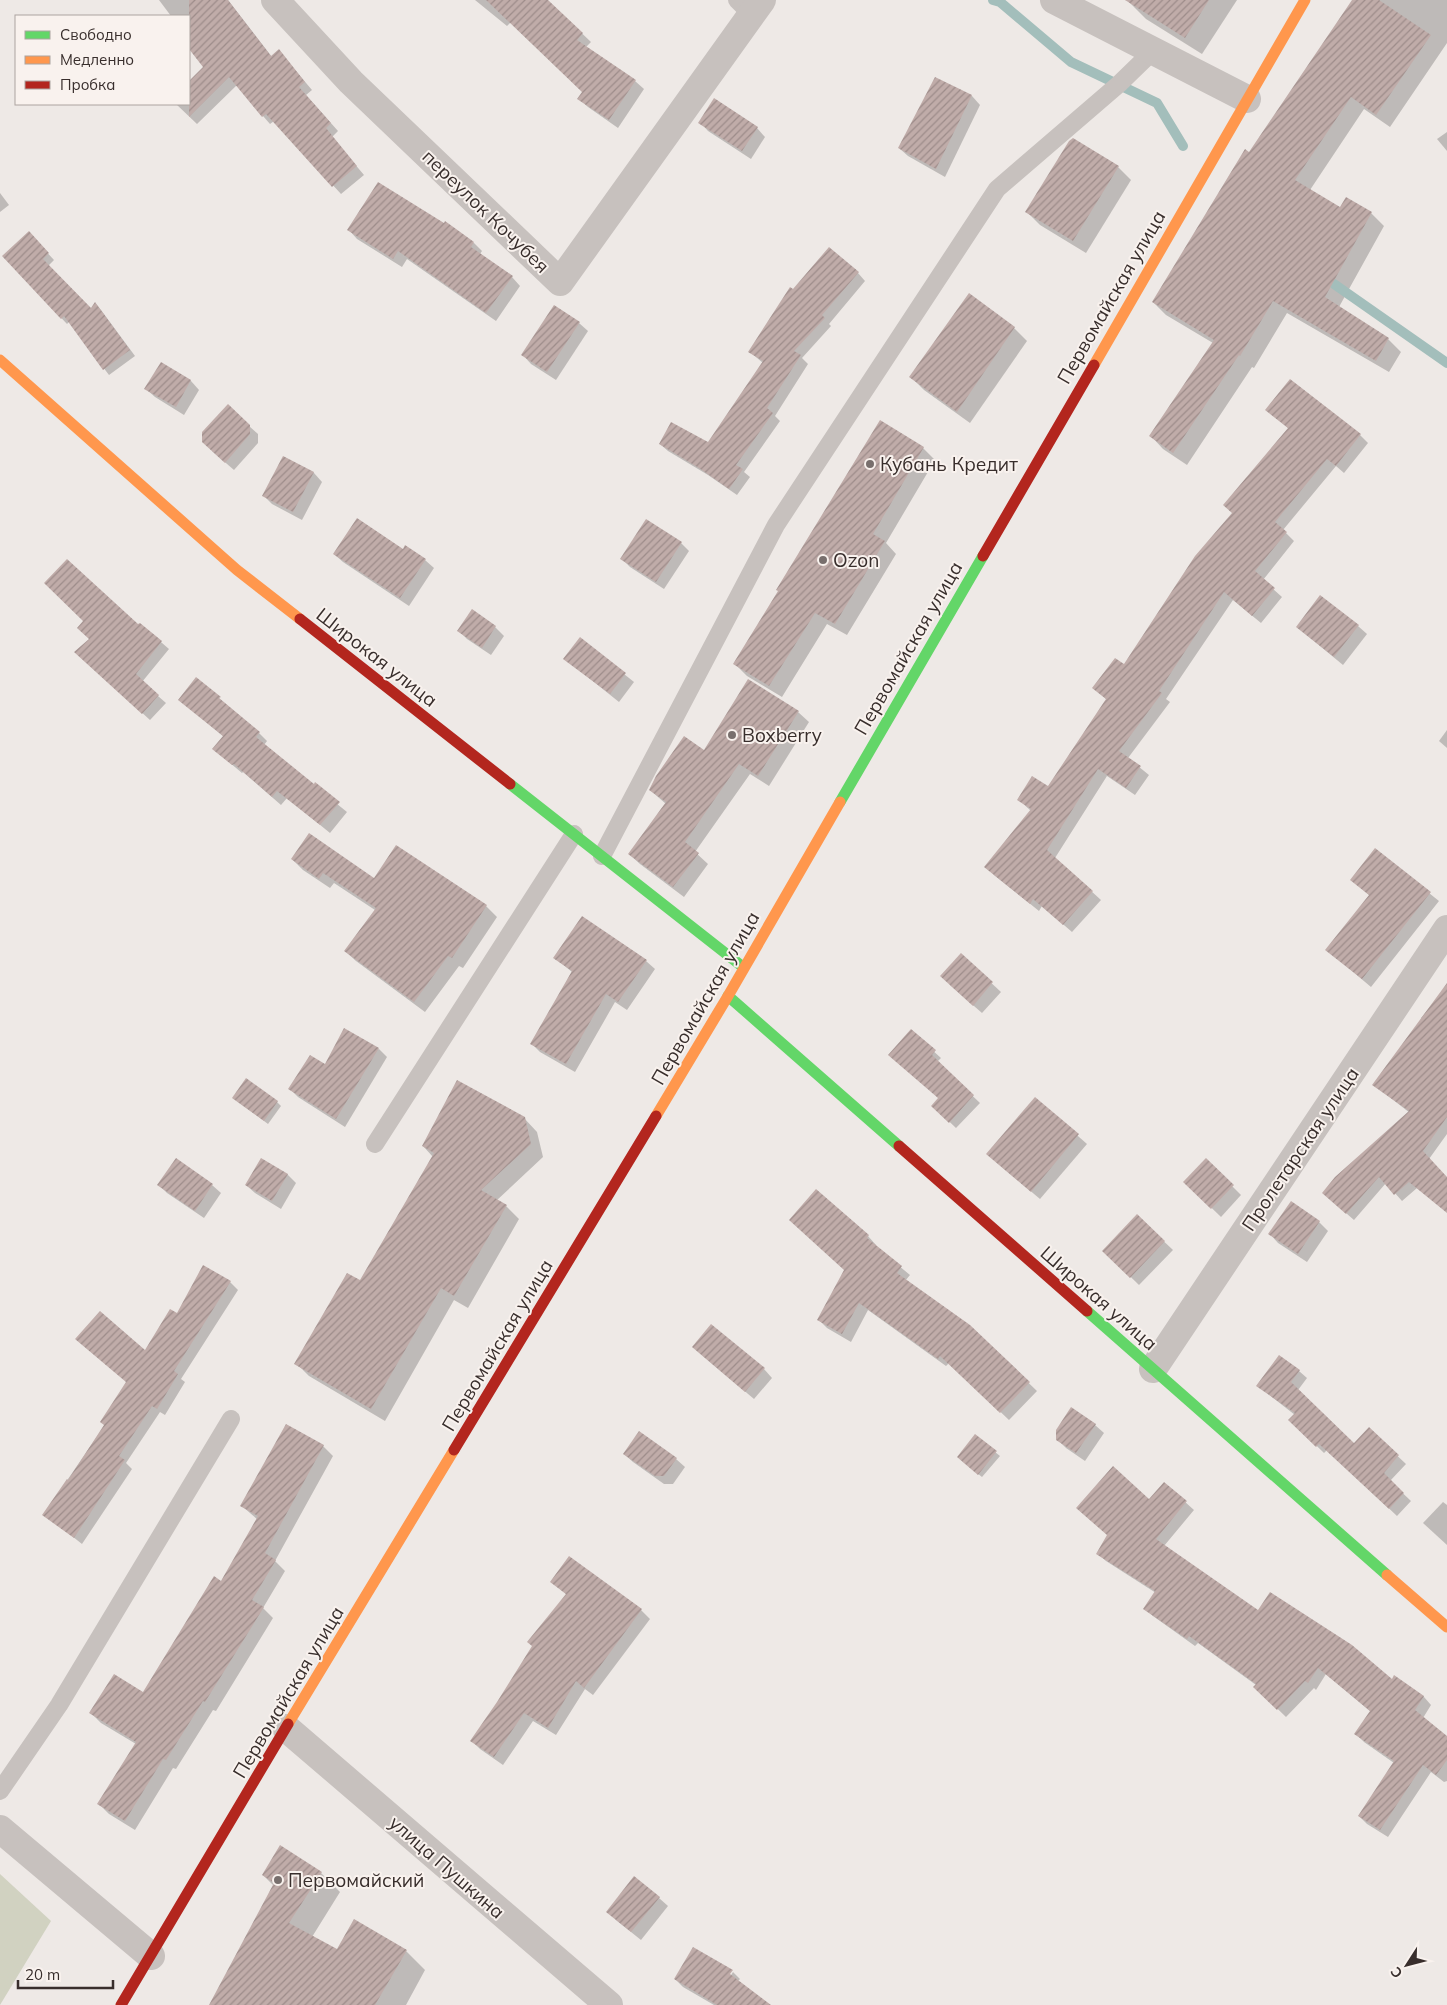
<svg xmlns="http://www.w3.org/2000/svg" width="1447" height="2005" font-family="Mulish,sans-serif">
  <defs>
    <pattern id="building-hatch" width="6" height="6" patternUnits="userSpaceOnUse" patternTransform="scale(1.25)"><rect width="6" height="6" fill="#c0aca9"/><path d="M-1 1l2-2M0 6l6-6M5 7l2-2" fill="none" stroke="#9d8c8a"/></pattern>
  </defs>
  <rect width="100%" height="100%" fill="#eee9e6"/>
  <path fill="#d1d2c1" d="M0,1874L51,1921L0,2005Z"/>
  <g fill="#0003">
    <path d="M159,0H228L272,57L279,51L312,90L306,95L338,131L332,137L364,175L341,194L274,121L270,124L263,116L237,85L197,124L176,104H189V83L204,67L189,47V16H171Z"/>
    <path d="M475,0H547L591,42L586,47L635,81L644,89L618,128L588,107L579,99L583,92L511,22L507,26Z"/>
    <path d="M1130,0H1237L1202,54L1146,19L1129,2Z"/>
    <path d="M1354,0H1447V43L1390,127L1364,109L1310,190L1341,209L1371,213L1384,226L1339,307L1388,339L1401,352L1389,372L1287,313L1254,368L1252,367L1187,465L1163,449L1151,436L1213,343L1166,315L1153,302L1250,153Z"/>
    <path d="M936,79L972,96L980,105L945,177L908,156L899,148Z"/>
    <path d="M700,122L757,128L765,137L751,159L708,131Z"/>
    <path d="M1447,132V151L1437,139Z"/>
    <path d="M1073,139L1118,167L1131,180L1086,253L1040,225L1027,212Z"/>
    <path d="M0,193L9,205L0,212Z"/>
    <path d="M349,230L474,243L482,251L480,254L512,277L520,286L496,321L407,259L402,267L357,239Z"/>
    <path d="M29,233L54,260L48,266L92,310L96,304L101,310L135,356L109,375L69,322L67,324L4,257Z"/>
    <path d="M858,273L865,281L829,324L831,326L802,358L808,364L775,416L780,421L744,472L750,477L737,495L708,475L668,451L660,444H708L763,363L750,352L793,291Z"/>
    <path d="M969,295L1014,328L1027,341L970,423L924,390L911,377Z"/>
    <path d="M579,323L588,331L556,380L531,364L523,355Z"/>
    <path d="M161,364L191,381L199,390L184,415L155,397L146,389Z"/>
    <path d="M1267,410L1360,435L1368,443L1344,473L1336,466L1283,530L1294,541L1263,580L1282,597L1261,623L1233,600L1166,699L1170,702L1128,758L1149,775L1135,795L1107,776L1055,858L1101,900L1072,932L1042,906L1039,911L994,875L1031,811L1018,799L1048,787L1107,700L1094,688L1124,666L1233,513L1289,429Z"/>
    <path d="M249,426L258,434V443L234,470L212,451Z"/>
    <path d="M923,448L935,460L886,543L896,554L847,635L827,624L782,697L747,676L735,664Z"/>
    <path d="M284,457L314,473L322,482L302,520L272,504L264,496Z"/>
    <path d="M681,543L689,551L664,589L630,567L622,559Z"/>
    <path d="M403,550L425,560L434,568L409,606L343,562L334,554Z"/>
    <path d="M472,611L495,627L504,636L491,655L467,639L459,631Z"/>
    <path d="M140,624L169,649L142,682L166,703L150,720L83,659L90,639Z"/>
    <path d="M1358,626L1367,634L1343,665L1297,627Z"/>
    <path d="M580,639L634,682L619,702L564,658Z"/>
    <path d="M197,679L259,733L267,741L264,745L347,812L330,833L287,798L281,805L243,772L242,773L223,757L224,737L180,700Z"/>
    <path d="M748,681L798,712L809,722L769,786L750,774L695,852L708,864L684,897L640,864L629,854L666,804L650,790L704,752Z"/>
    <path d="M1447,730V748L1439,741Z"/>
    <path d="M1375,850L1439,901L1371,987L1327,950L1370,896L1352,880Z"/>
    <path d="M292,859L486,906L497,917L463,968L459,966L425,1012L356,961L345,951L375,910L334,883L330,888L303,870Z"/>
    <path d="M961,955L1001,992L982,1013L950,985Z"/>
    <path d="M555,958L646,961L655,969L627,1010L615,1002L575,1072L540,1052L532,1044L572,972Z"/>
    <path d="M1442,993L1447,998V1134L1429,1159L1447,1178V1210L1417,1188L1402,1201L1386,1183L1354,1220L1331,1200L1410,1113L1374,1085L1422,1019L1421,1018Z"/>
    <path d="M911,1031L941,1058L937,1062L980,1103L956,1128L933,1106L939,1099Z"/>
    <path d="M379,1049L387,1057L345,1127L298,1097L290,1089L325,1066Z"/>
    <path d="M1035,1098L1087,1144L1040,1199L996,1162Z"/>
    <path d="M237,1101L277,1102L281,1106L268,1124Z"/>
    <path d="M524,1118L537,1132L543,1157L496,1201L506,1206L519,1219L468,1308L454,1300L385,1421L309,1376L296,1363L361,1282L433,1157L423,1146Z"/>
    <path d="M261,1159L288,1175L296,1183L281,1209L255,1193L246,1185Z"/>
    <path d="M1206,1160L1241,1195L1221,1217L1185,1182Z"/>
    <path d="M159,1185H212L221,1193L204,1218L167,1193Z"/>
    <path d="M1291,1203L1319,1222L1328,1231L1307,1262L1278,1243L1270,1234Z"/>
    <path d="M1137,1216L1173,1250L1139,1285L1104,1251Z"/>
    <path d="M868,1236L876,1245L875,1246L910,1275L905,1281L970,1326L1037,1391L1009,1420L949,1363L946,1366L868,1310L851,1342L827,1328L819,1320L845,1271Z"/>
    <path d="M230,1282L238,1290L181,1379L185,1382L165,1415L160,1412L126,1463L132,1469L82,1544L44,1514L105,1425L145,1352L177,1315Z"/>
    <path d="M702,1355L764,1369L772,1378L754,1399Z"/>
    <path d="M1299,1371L1307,1378L1298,1390L1354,1445L1369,1429L1406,1464L1390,1481L1411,1501L1397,1516L1327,1450L1324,1453L1290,1420L1295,1415L1258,1386Z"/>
    <path d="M1095,1425L1104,1433L1085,1461L1066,1448L1057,1439Z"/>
    <path d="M639,1433L676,1459L685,1467L673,1484H664L633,1462L624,1454Z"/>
    <path d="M975,1436L1000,1456L982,1477L962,1461Z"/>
    <path d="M323,1446L333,1456L275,1561L285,1571L263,1608L273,1618L216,1711L213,1710L176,1769L173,1768L135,1830L109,1814L99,1804L136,1744L101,1723L91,1713L144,1694L222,1582L258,1520L242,1506Z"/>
    <path d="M1164,1483L1194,1510L1164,1546L1258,1611L1392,1680L1394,1677L1424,1697L1431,1705L1423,1718L1447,1737V1781L1444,1782L1431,1772L1388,1837L1367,1824L1359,1816L1394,1763L1364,1742L1356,1734L1371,1712L1326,1674L1316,1690L1314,1688L1286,1717L1255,1687L1256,1685L1198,1643L1195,1646L1153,1616L1145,1609L1156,1593L1106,1561L1098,1554L1150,1501Z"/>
    <path d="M1443,1502L1447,1505V1545L1423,1523Z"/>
    <path d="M570,1558L641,1610L650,1619L593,1695L585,1689L556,1735L533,1721L503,1765L480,1749L472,1741L498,1703L567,1595L552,1582Z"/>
    <path d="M321,1873L340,1892L312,1937L338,1951H406L425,1970L406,2005H211L274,1886L263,1875Z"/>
    <path d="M659,1898L668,1906L641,1940L616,1920Z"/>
    <path d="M730,1971L728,1980L733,1972L740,1979L738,1981L770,2005H714L683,1987L675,1979L732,1971Z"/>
  </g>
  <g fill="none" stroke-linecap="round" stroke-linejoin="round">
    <g stroke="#a3bebb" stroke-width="10">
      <path d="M993,0L1000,2L1071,62L1157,103L1183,146"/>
      <path d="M1334,284L1447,363"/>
    </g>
  </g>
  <g fill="url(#building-hatch)">
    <path d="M189,0H228L271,56L279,49L305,82L299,87L331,123L326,128L357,166L332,187L266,114L262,117L229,77L189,117V81L203,67L189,49Z"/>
    <path d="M486,0H548L583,33L577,40L636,80L609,120L577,99L582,92Z"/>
    <path d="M1125,0H1209L1185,38Z"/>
    <path d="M1352,0H1379L1431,35L1376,115L1351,97L1295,180L1340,207L1346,197L1372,212L1325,297L1389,338L1376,361L1273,301L1240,356L1239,355L1173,453L1149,436L1214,340L1152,302L1245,149L1249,152Z"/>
    <path d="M935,77L972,95L936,169L898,148Z"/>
    <path d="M714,98L758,127L742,151L698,123Z"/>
    <path d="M1073,138L1119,166L1073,241L1025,212L1069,141Z"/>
    <path d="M378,182L444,223L445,221L474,242L471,247L513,276L486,313L398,251L393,259L347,230Z"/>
    <path d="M29,231L49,253L43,259L91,308L95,302L130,350L103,370L64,316L61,319L2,256Z"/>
    <path d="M829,247L859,272L822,315L825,318L794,351L801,355L767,408L773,413L736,465L743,469L729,489L699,468L659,444L671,422L708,442L763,361L748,352L790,287L793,289Z"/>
    <path d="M969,293L1015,327L957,412L909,377Z"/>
    <path d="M554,305L580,322L547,372L521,355Z"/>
    <path d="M161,362L191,380L176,407L144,389Z"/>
    <path d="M1290,379L1361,434L1336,466L1327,459L1275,522L1287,532L1255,571L1275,588L1252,616L1224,592L1159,691L1162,693L1119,751L1141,766L1126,788L1098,769L1047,850L1093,891L1063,925L1033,899L1030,904L984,867L1031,809L1017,800L1032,776L1048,786L1106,699L1092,688L1115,658L1124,664L1195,556L1232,513L1223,505L1288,428L1265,410Z"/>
    <path d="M228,404L250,425V434L225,463L202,442V432Z"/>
    <path d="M880,420L924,447L873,534L885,541L835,624L815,613L769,686L733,664L778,591L776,590Z"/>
    <path d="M283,456L314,472L293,512L262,496Z"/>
    <path d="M357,518L403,549L405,545L426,559L400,598L333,554Z"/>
    <path d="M646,519L682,542L656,582L620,559Z"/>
    <path d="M67,559L138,624L140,623L162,641L136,674L159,695L142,714L74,652L89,639L77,628L83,621L44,583Z"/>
    <path d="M1320,595L1359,625L1334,657L1296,627Z"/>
    <path d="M472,609L496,626L482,648L457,631Z"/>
    <path d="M580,637L626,673L610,694L563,659Z"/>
    <path d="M196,677L221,697L219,698L260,732L256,737L314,784L315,782L340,802L320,825L277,791L272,797L234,764L232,765L212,749L223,736L178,700Z"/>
    <path d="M748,679L799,711L758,776L739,764L685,842L699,853L673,887L628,854L666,802L649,790L656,776L684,736L704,750Z"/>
    <path d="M309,833L374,878L396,845L487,905L452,958L448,956L414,1002L344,951L376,908L323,873L319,879L291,859Z"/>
    <path d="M1375,848L1431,892L1362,979L1325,950L1369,895L1350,880Z"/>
    <path d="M582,916L647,960L618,1002L606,994L566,1064L530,1044L572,971L553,958Z"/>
    <path d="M961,953L993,982L973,1006L940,976Z"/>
    <path d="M1447,983V1117L1423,1151L1447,1177V1213L1409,1182L1394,1195L1379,1177L1346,1214L1322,1193L1335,1177L1409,1111L1372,1085Z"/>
    <path d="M344,1028L379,1048L336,1119L288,1089L310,1055L325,1064Z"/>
    <path d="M911,1029L936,1050L932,1055L974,1095L949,1123L931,1106L938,1098L888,1055Z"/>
    <path d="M246,1078L278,1101L264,1121L232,1098Z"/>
    <path d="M457,1080L525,1117L531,1144L481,1190L507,1205L454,1296L441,1288L371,1409L294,1364L347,1273L360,1280L434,1153L422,1146Z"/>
    <path d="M1035,1097L1079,1134L1031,1192L986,1154Z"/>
    <path d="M176,1158L213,1184L195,1211L157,1185Z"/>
    <path d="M261,1158L288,1174L272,1201L245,1185Z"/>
    <path d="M1206,1158L1234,1185L1211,1209L1183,1182Z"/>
    <path d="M816,1189L869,1235L867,1238L902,1266L897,1273L970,1325L1030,1382L1000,1413L940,1356L938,1359L859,1303L842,1334L817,1320L844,1270L789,1220Z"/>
    <path d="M1291,1201L1320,1221L1298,1254L1268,1234Z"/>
    <path d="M1137,1214L1165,1241L1130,1278L1102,1251Z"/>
    <path d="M203,1265L231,1281L174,1371L178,1374L157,1409L152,1406L119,1456L125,1460L74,1538L42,1515L67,1479L68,1480L104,1425L100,1422L126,1382L75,1339L100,1311L145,1350L170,1309L177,1313Z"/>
    <path d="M711,1324L765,1368L745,1392L692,1347Z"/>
    <path d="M1279,1355L1300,1370L1291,1382L1354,1443L1369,1427L1399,1455L1384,1473L1404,1493L1389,1509L1319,1444L1316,1447L1288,1420L1295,1413L1256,1386Z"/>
    <path d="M1071,1407L1096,1424L1076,1453L1056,1440V1430Z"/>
    <path d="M286,1424L324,1445L265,1553L276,1560L252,1600L264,1607L205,1702L203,1701L166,1760L163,1759L125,1821L97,1804L136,1742L89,1713L114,1674L143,1692L214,1576L221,1581L258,1516L240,1506Z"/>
    <path d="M639,1431L677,1458L664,1476H655L623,1454Z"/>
    <path d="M975,1434L997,1451L978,1475L957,1457Z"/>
    <path d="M1113,1466L1149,1499L1164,1482L1187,1501L1156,1539L1258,1610L1270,1592L1352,1645L1392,1679L1394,1675L1424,1696L1415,1710L1447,1736V1760L1436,1775L1423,1765L1380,1830L1358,1816L1394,1761L1354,1734L1370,1711L1318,1668L1308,1683L1305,1681L1277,1710L1253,1687L1256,1684L1189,1636L1187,1639L1143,1609L1155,1591L1096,1554L1107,1535L1076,1508Z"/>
    <path d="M569,1556L642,1609L584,1688L576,1681L548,1728L524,1713L494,1757L470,1741L497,1702L532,1646L527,1642L566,1594L550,1582Z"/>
    <path d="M280,1845L322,1872L289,1923L337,1949L354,1919L407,1950L375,2005H209L274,1883L262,1875Z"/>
    <path d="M634,1876L660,1897L631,1932L606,1912Z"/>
    <path d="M693,1947L733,1970L730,1974L771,2005H717L674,1979Z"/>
  </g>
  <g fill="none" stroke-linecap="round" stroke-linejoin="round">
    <g stroke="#c7c1be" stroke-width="18">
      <path d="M737,0L752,15"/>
      <path d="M602,856L776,525L997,189L1119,84L1153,51"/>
      <path d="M375,1144L574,834"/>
      <path d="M0,1791L59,1705L231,1419"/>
    </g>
    <g stroke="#c7c1be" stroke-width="28">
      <path d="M275,0L351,82L560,282L762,0"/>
      <path d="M1054,0L1247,99"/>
      <path d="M1153,1369L1447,929"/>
      <path d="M286,1728L609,2005"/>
      <path d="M0,1829L151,1956"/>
    </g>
    <g stroke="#63d668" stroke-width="11">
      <path d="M510,784L743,967"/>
      <path d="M840,802L983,556"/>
      <path d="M728,996L899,1146"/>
      <path d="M1087,1311L1387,1575"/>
    </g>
    <g stroke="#ff974d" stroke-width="11">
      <path d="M0,360L237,570L300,619"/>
      <path d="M1094,365L1305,0"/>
      <path d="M656,1116L728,996L840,802"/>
      <path d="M1387,1575L1447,1627"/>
      <path d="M288,1724L454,1450"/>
    </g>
    <g stroke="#b3261e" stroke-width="11">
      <path d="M983,556L1094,365"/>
      <path d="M300,619L510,784"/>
      <path d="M899,1146L1087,1311"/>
      <path d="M454,1450L656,1116"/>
      <path d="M121,2005L288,1724"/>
    </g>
  </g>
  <g fill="#786f6d" stroke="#f9f2ee" stroke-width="2">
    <circle cx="870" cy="464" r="5"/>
    <circle cx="823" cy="560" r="5"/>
    <circle cx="732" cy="735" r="5"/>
    <circle cx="278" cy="1880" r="5"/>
  </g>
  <g text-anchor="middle" stroke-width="4" stroke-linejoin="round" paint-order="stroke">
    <g font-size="19" fill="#382e2c" stroke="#f9f2ee">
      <text transform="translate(486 211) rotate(44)" y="7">переулок Кочубея</text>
      <text transform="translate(1111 297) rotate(-60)" y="7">Первомайская улица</text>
      <text transform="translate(908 648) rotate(-60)" y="7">Первомайская улица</text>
      <text transform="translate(377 657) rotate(38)" y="7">Широкая улица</text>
      <text transform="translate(705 998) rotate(-60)" y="7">Первомайская улица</text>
      <text transform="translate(1300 1149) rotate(-56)" y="7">Пролетарская улица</text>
      <text transform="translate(1099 1298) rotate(41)" y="7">Широкая улица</text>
      <text transform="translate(497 1345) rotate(-59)" y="7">Первомайская улица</text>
      <text transform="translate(288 1692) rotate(-59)" y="7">Первомайская улица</text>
      <text transform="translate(447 1867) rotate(41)" y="7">улица Пушкина</text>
    </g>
    <g font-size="19" fill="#382e2c" stroke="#f9f2ee" text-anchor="start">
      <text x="880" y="471">Кубань Кредит</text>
      <text x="833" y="567">Ozon</text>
      <text x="742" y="742">Boxberry</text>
      <text x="288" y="1887">Первомайский</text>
    </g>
  </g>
  <rect x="15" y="15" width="175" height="90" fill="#f9f2ee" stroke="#aca4a0"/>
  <rect x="25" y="31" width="25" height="8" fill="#63d668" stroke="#aca4a0"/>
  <text x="60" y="40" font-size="15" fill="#382e2c">Свободно</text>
  <rect x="25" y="56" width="25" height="8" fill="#ff974d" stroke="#aca4a0"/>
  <text x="60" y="65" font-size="15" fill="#382e2c">Медленно</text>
  <rect x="25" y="81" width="25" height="8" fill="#b3261e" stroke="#aca4a0"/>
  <text x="60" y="90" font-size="15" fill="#382e2c">Пробка</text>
  <g transform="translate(1407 1965) rotate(234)" stroke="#f9f2ee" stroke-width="4" paint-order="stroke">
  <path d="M0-4L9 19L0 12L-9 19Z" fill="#382e2c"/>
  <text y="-8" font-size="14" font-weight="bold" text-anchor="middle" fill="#382e2c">С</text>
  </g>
  <path d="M18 1980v8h95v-8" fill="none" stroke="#382e2c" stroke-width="2.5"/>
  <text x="25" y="1980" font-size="15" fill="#382e2c" stroke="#f9f2ee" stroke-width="4" paint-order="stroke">20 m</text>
</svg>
